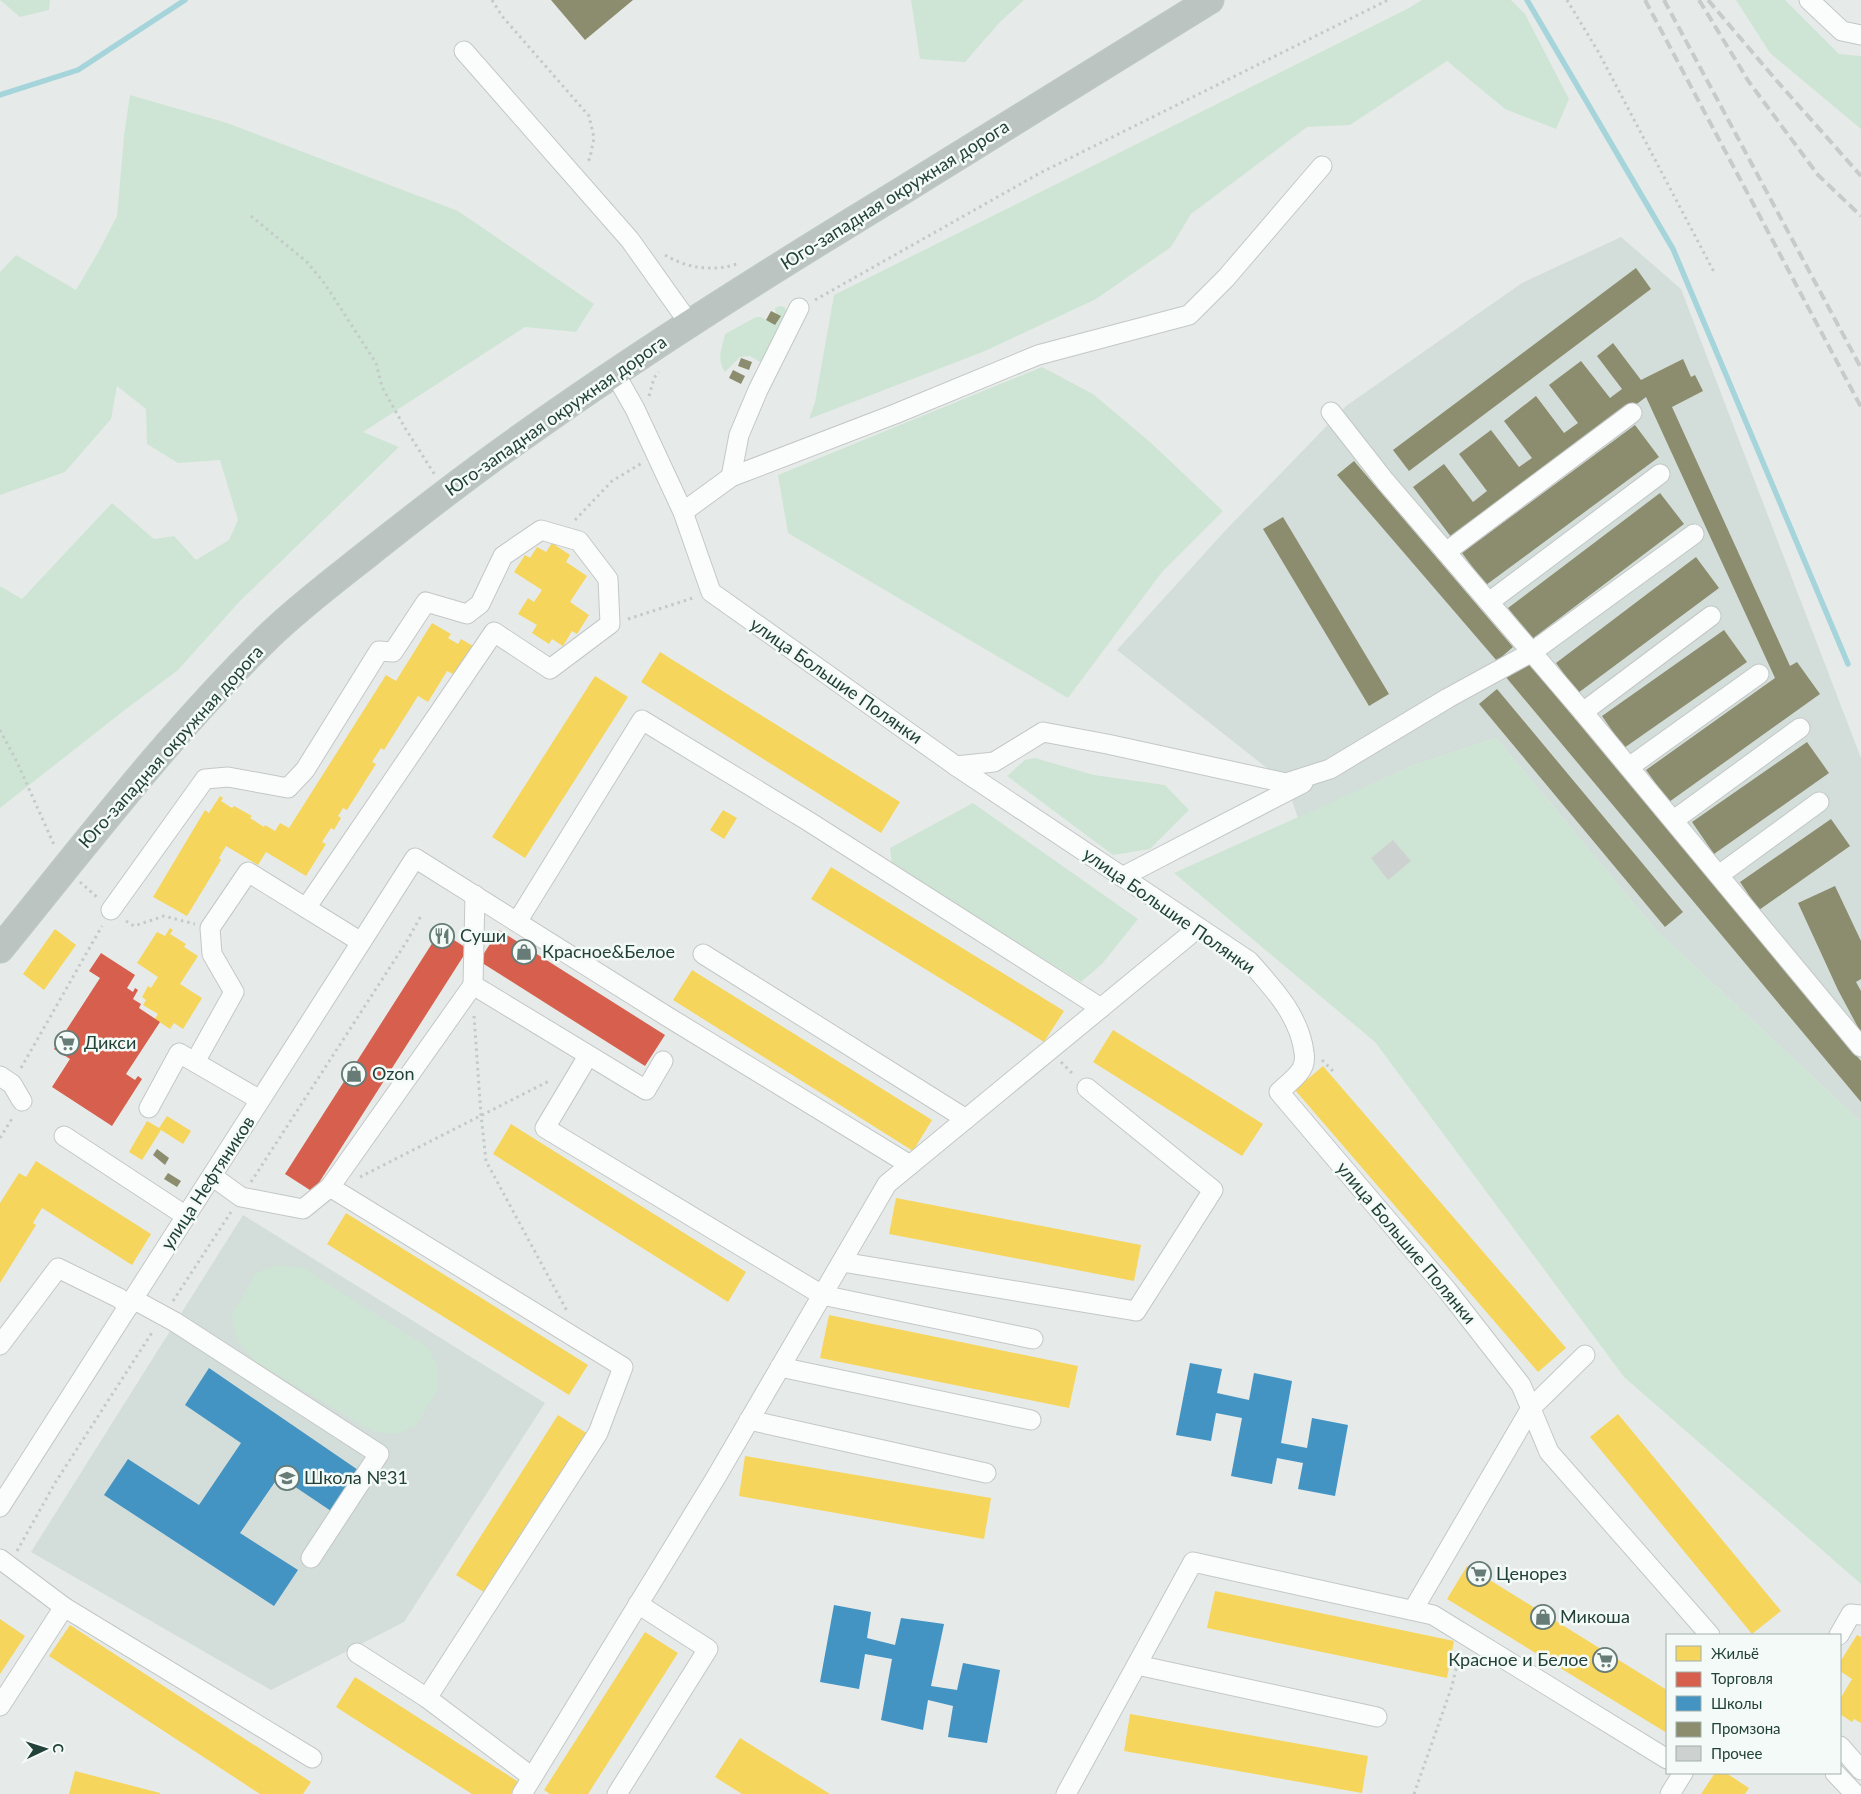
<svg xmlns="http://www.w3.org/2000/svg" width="1861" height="1794" font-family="Lato,sans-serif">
  <rect width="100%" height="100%" fill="#e6ebe9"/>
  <g fill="#d3ddd9">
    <path d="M1621,237L1681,289L1861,758V1122L1657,931L1496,738L1409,767L1298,818L1286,783L1117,650L1223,533L1346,406L1522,283Z"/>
    <path d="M243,1215L545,1403L404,1622L271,1690L31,1552Z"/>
  </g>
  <g fill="#cee5d5">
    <path d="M0,0H50L49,10L20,17Z"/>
    <path d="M911,0H1024L1000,22L965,62L920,59Z"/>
    <path d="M1422,0H1511L1525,14L1569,99L1556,129L1505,109L1447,61L1350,125L1307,127L1191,214L1171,247L1096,299L985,351L809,419L815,402L834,295L1409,8Z"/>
    <path d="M1736,0H1785L1839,54L1861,56V129L1770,53Z"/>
    <path d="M130,95L227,123L458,211L594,304L576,332L525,327L363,432L399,447L240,601L178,670L126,709L0,808V586L22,599L112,503L154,539L174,536L196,560L229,540L238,520L220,460L178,463L147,444L146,409L117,386L111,419L65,472L0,495V272L16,255L76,290L100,249L117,216L124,136Z"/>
    <path d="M780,306L784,307L787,311L772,350L760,362L750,356L740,357L725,372C716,359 722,348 725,334L756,317H761L775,325L780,316L776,313L775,308Z"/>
    <path d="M1042,367L1093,394L1150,442L1223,511L1162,572L1068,698L788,533L778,475Z"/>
    <path d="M1496,738L1657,931L1861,1122V1584L1624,1377L1375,1042L1174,873L1409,767Z"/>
    <path d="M1035,758L1094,775L1165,785L1189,810L1150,849L1113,855L1007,776L1025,760Z"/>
    <path d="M973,803L1138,919L1102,964L1081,982L892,865L890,848Z"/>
    <path d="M277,1265L303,1268L429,1348L438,1369V1389L416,1426L397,1434L374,1432L254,1361L238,1341L231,1316L256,1273Z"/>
  </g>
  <g fill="#f6d55c">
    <path d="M552,543L570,555L566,562L587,576L570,602L589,615L577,634L572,631L563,646L552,639L549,644L532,633L537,625L518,614L528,598L534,602L542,590L514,572L525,555L530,558L537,547L546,552Z"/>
    <path d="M432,623L451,634L448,638L458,644L461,639L473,646L455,675L447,671L428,702L418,696L384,750L381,748L372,762L376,764L347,810L343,808L338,816L341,818L334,830L331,828L322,842L326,844L306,876L266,852L258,865L226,846L219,858L221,860L187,916L153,897L205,810L209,813L220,796L223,798L221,801L232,808L234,806L252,816L250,818L264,827L265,825L275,831L280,823L289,828L386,675L396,681Z"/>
    <path d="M660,652L900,802L881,833L641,682Z"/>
    <path d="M595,676L628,697L525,858L492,837Z"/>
    <path d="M723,810L737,818L724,839L710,830Z"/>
    <path d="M831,867L1064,1011L1044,1042L811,899Z"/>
    <path d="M170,928L173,930L170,934L186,944L184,947L198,956L180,984L202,998L183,1029L174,1023L170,1029L155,1019L158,1014L143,1005L146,1000L142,997L148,986L151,988L158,977L137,963L157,932L165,936Z"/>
    <path d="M55,929L76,945L44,990L23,974Z"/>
    <path d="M692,970L932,1120L913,1151L673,1000Z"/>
    <path d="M1113,1030L1263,1124L1242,1156L1093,1062Z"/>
    <path d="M1323,1066L1566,1348L1538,1372L1295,1090Z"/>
    <path d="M167,1116L191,1131L183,1144L161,1130L142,1160L129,1152L147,1121L159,1128Z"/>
    <path d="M511,1124L746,1272L728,1302L493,1154Z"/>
    <path d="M36,1161L151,1234L132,1265L42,1208L33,1223L36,1225L0,1283V1203L19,1173L26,1177Z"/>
    <path d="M896,1198L1141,1245L1134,1281L889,1234Z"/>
    <path d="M346,1213L588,1365L569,1395L327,1244Z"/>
    <path d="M829,1315L1078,1366L1069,1408L820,1358Z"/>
    <path d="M1618,1414L1781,1611L1752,1634L1590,1437Z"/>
    <path d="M558,1415L588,1434L487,1594L456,1575Z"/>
    <path d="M745,1456L991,1498L984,1539L739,1496Z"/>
    <path d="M1467,1566L1667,1690V1733L1447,1599Z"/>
    <path d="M1215,1591L1454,1641L1447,1678L1207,1628Z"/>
    <path d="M0,1619L25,1636L0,1674Z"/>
    <path d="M70,1625L311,1782L303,1794H260L49,1656Z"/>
    <path d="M645,1632L678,1653L588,1794H550L544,1790Z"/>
    <path d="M1857,1635L1861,1637V1723L1854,1719L1852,1722L1840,1714V1699L1852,1679L1840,1671V1662Z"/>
    <path d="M355,1677L520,1783L512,1794H472L336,1707Z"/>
    <path d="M1130,1714L1368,1756L1362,1793L1124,1751Z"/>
    <path d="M740,1738L830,1794H742L715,1777Z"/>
    <path d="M75,1771L160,1793V1794H69Z"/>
    <path d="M1715,1773H1726L1749,1788L1745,1794H1701Z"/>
  </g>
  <g fill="#d6604d">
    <path d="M499,930L665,1035L645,1066L479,961Z"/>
    <path d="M440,931L468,949L313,1192L285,1174Z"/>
    <path d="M101,953L135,975L127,988L133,992L135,988L138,990L133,999L141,1004L139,1008L160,1022L126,1074L135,1080L138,1076L142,1079L112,1126L52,1087L70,1059L54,1049L100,978L89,971Z"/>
  </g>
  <g fill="#4393c3">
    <path d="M1190,1363L1222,1369L1217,1393L1249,1400L1254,1373L1292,1381L1281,1443L1307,1448L1312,1418L1348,1425L1335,1496L1298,1489L1303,1463L1277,1458L1272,1484L1231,1476L1242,1418L1216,1413L1211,1441L1176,1435Z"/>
    <path d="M209,1368L361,1472L334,1513L279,1476L240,1533L298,1570L274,1606L104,1495L128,1459L199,1505L241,1443L185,1405Z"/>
    <path d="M834,1605L871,1612L867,1638L895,1645L901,1618L944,1624L931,1686L957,1690L963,1663L1000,1670L987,1743L948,1737L953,1706L928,1700L923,1730L881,1720L892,1659L865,1654L859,1689L820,1682Z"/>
  </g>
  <g fill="#8c8c6e">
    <path d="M551,0H633L585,40Z"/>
    <path d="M1636,268L1651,289L1409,471L1393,450Z"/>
    <path d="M771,311L781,316L775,325L766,320Z"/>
    <path d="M1613,343L1641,380L1683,359L1691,377L1695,375L1703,391L1672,407L1790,666L1797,662L1820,694L1669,802L1646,770L1775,678L1646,397L1455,542L1413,487L1444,464L1473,502L1487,491L1459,454L1491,430L1519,467L1532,458L1504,421L1536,396L1564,433L1578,423L1549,385L1581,361L1610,398L1622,389L1597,356Z"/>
    <path d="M741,358L752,362L749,370L738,366Z"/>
    <path d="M733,370L745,376L741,384L729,378Z"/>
    <path d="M1635,425L1659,457L1486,585L1462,553Z"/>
    <path d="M1354,461L1513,647L1497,661L1337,475Z"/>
    <path d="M1660,493L1684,524L1532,639L1508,608Z"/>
    <path d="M1283,517L1389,694L1369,706L1263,529Z"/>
    <path d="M1696,557L1719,588L1578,693L1556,663Z"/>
    <path d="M1724,630L1747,662L1624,748L1602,716Z"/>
    <path d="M1525,659L1861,1061V1102L1505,676Z"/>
    <path d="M1497,689L1683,912L1665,927L1479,704Z"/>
    <path d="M1807,742L1829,773L1714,854L1692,822Z"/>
    <path d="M1831,819L1850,846L1759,910L1740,882Z"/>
    <path d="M1835,886L1861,941V979L1856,982L1861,991V1033L1838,990L1798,903Z"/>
    <path d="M157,1149L169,1158L165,1165L153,1155Z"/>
    <path d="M168,1173L181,1181L177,1187L164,1179Z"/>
  </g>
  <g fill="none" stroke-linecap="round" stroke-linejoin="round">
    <g stroke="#a5d5db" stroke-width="5.5">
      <path d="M1527,0L1673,249L1848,664"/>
      <path d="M0,95L78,70L185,0"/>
    </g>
  </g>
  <path fill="#cdd2d0" d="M1393,840L1411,861L1388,880L1371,858Z"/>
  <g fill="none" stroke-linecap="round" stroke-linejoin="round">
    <defs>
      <g id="minor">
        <path d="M1809,0L1842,31L1861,35"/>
        <path d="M464,51L630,240L689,323"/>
        <path d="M614,372L635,409L683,512L711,592L956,766L1249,961C1273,988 1299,1015 1304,1052C1305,1058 1305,1064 1301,1070C1296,1078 1286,1085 1279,1092L1447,1290L1521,1385L1549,1452L1710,1635"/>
        <path d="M1331,412L1385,481L1583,712L1861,1047"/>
        <path d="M731,477L739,435L758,390L799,308"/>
        <path d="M683,512L731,477L895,414L1038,355L1189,315L1226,278L1322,166"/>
        <path d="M1446,552L1632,413"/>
        <path d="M1489,602L1660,474"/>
        <path d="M1583,712L1711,616"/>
        <path d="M956,766L994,762L1043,732L1107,744L1286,783L1330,769L1448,698L1532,652L1694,534"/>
        <path d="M1629,767L1759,674"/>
        <path d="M1674,820L1800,728"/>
        <path d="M1719,875L1819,802"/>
        <path d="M1122,877L1303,783"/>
        <path d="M475,895L473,985L646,1090L663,1061"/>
        <path d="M111,910L205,779L228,777L288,788L305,770L379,651L393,652L426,602L467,614L480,604L503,556L541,530L579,541L608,579L610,624L550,669L494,632L306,908"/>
        <path d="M517,922L642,720L808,821L1101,1008"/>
        <path d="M703,954L966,1119"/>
        <path d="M588,1056L545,1128L822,1295L1033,1339"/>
        <path d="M195,1062L234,992L212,954L210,928L248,872L361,942"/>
        <path d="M0,1076L12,1084L22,1101"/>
        <path d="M149,1108L179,1053L260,1100"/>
        <path d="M64,1136L186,1216"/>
        <path d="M212,1176L241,1197L303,1209L330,1187"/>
        <path d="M842,1262L1136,1311L1213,1190L1087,1088"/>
        <path d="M133,1299L175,1322L379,1454L311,1558"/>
        <path d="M0,1345L58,1268L119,1298L129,1306"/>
        <path d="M780,1367L1031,1420"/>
        <path d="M749,1420L986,1473"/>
        <path d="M0,1507L415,858L668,1017L910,1165"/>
        <path d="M0,1559L64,1607L0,1706"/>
        <path d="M64,1607L312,1758"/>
        <path d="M1413,1610L1531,1408L1585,1355"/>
        <path d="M1839,1635L1851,1614L1861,1615"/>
        <path d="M357,1653L427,1698L598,1433L623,1367L330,1187L473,985"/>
        <path d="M1137,1665L1377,1717"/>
        <path d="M427,1698L532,1777"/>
        <path d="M1840,1746L1861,1770"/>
        <path d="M1835,1773L1855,1794"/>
        <path d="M522,1794L715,1479L887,1184L1198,928"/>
        <path d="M617,1794L708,1649L638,1604"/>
        <path d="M1066,1794L1193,1562L1433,1615L1667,1759"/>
        <path d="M1670,1794L1683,1773"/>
      </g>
      <path id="highway" d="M0,949C87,842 170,733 269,636C299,607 332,582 365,556C409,521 454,486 501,452C627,361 759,278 892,197C998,131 1104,66 1210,0"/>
    </defs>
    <use href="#minor" stroke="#c3c8c6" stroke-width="21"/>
    <use href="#highway" stroke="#bdc7c4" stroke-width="29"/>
    <g stroke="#c2cbc8" stroke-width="3" stroke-dasharray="2.5 4" stroke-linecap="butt">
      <path d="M492,0L502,16L589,116L594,138L590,158L587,163"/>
      <path d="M1567,0L1599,53L1714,272"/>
      <path d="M251,216L307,262L325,284L376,363L382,387L405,428L435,475"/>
      <path d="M665,255C688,269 715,272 740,263"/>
      <path d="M815,300L1040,173L1388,0"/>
      <path d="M649,396L654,378L659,372"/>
      <path d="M575,520L612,481L642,463"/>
      <path d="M628,619L693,598"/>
      <path d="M0,730L17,762L55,847"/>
      <path d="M80,882L98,898"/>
      <path d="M126,921L134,926L164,916L195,924"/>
      <path d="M474,1016L481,1115L486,1161L567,1311"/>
      <path d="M1322,1060L1334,1072"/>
      <path d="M1061,1062L1074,1075"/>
      <path d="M21,1068L102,926"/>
      <path d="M0,1138L13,1117"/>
      <path d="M360,1177L551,1080"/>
      <path d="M251,1182L407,941L422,914"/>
      <path d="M173,1301L231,1212"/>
      <path d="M17,1551L55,1483L153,1331"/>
      <path d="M1414,1794L1452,1686L1460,1652"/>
    </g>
    <use href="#minor" stroke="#fbfcfc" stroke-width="19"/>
    <use href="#highway" stroke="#bbc4c1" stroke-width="26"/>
    <g stroke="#c7ccca" stroke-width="4" stroke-dasharray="10 5" stroke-linecap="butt">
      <path d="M1645,0L1861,407"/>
      <path d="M1664,0L1861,368"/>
      <path d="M1699,0L1749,82L1818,175L1861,216"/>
      <path d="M1708,0L1776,80L1861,176"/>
    </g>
  </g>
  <defs>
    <symbol id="restaurant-ring" viewBox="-11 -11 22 22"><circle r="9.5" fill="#f4faf7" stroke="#677c76" stroke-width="1.5"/><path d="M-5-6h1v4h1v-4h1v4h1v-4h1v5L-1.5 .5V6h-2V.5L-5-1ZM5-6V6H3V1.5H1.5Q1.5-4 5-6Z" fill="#677c76"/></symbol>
    <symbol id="shop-ring" viewBox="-11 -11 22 22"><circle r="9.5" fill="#f4faf7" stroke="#677c76" stroke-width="1.5"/><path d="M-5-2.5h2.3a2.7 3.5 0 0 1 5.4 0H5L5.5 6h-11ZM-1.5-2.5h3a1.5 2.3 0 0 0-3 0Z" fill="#677c76"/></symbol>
    <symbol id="supermarket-ring" viewBox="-11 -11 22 22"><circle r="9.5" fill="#f4faf7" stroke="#677c76" stroke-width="1.5"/><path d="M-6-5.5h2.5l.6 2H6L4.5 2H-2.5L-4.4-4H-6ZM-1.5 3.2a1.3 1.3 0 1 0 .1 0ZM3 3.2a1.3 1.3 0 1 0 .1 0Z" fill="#677c76"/></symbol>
    <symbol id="school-ring" viewBox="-11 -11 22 22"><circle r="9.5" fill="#f4faf7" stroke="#677c76" stroke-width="1.5"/><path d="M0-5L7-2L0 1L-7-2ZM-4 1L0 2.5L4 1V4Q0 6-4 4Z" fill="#677c76"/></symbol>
  </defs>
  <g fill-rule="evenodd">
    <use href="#restaurant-ring" x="428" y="922" width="28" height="28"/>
    <use href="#shop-ring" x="510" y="938" width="28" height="28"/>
    <use href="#supermarket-ring" x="53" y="1029" width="28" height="28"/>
    <use href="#shop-ring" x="340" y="1060" width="28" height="28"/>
    <use href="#school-ring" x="273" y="1464" width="28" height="28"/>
    <use href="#supermarket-ring" x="1465" y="1560" width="28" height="28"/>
    <use href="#shop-ring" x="1529" y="1603" width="28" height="28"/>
    <use href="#supermarket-ring" x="1591" y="1646" width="28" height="28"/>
  </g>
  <g text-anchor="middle" stroke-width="5" stroke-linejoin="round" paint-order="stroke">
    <g font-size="18" fill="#224138" stroke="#f4faf7">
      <text transform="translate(895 195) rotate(-32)" y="6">Юго-западная окружная дорога</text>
      <text transform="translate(556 416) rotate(-35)" y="6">Юго-западная окружная дорога</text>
      <text transform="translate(836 681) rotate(35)" y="6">улица Большие Полянки</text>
      <text transform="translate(171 747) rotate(-48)" y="6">Юго-западная окружная дорога</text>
      <text transform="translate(1169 911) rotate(35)" y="6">улица Большие Полянки</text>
      <text transform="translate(208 1183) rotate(-57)" y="6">улица Нефтяников</text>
      <text transform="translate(1406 1243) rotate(50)" y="6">улица Большие Полянки</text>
    </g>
    <g font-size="18" fill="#224138" stroke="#f4faf7" text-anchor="start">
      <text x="460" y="942">Суши</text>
      <text x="542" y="958">Красное&amp;Белое</text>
      <text x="84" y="1049">Дикси</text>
      <text x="372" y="1080">Ozon</text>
      <text x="304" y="1484">Школа №31</text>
      <text x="1496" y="1580">Ценорез</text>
      <text x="1560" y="1623">Микоша</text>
      <text x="1588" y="1666" text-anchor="end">Красное и Белое</text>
    </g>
  </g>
  <rect x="1666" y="1634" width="175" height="140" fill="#f4faf7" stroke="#a0b0ab"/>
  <rect x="1676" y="1646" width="25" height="15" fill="#f6d55c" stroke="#a0b0ab"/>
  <text x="1711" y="1659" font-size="15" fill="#224138">Жильё</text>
  <rect x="1676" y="1672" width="25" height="15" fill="#d6604d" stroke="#a0b0ab"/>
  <text x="1711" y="1684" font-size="15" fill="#224138">Торговля</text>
  <rect x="1676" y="1696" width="25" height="15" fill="#4393c3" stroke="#a0b0ab"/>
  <text x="1711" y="1709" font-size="15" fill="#224138">Школы</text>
  <rect x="1676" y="1722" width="25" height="15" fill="#8c8c6e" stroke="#a0b0ab"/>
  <text x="1711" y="1734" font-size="15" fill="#224138">Промзона</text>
  <rect x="1676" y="1746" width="25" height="15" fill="#cdd2d0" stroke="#a0b0ab"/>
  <text x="1711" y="1759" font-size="15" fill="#224138">Прочее</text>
  <g transform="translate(45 1749) rotate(86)" stroke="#f4faf7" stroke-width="4" paint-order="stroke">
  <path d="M0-4L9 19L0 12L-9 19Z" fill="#224138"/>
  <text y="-8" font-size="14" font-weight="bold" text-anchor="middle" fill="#224138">С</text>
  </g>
</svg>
